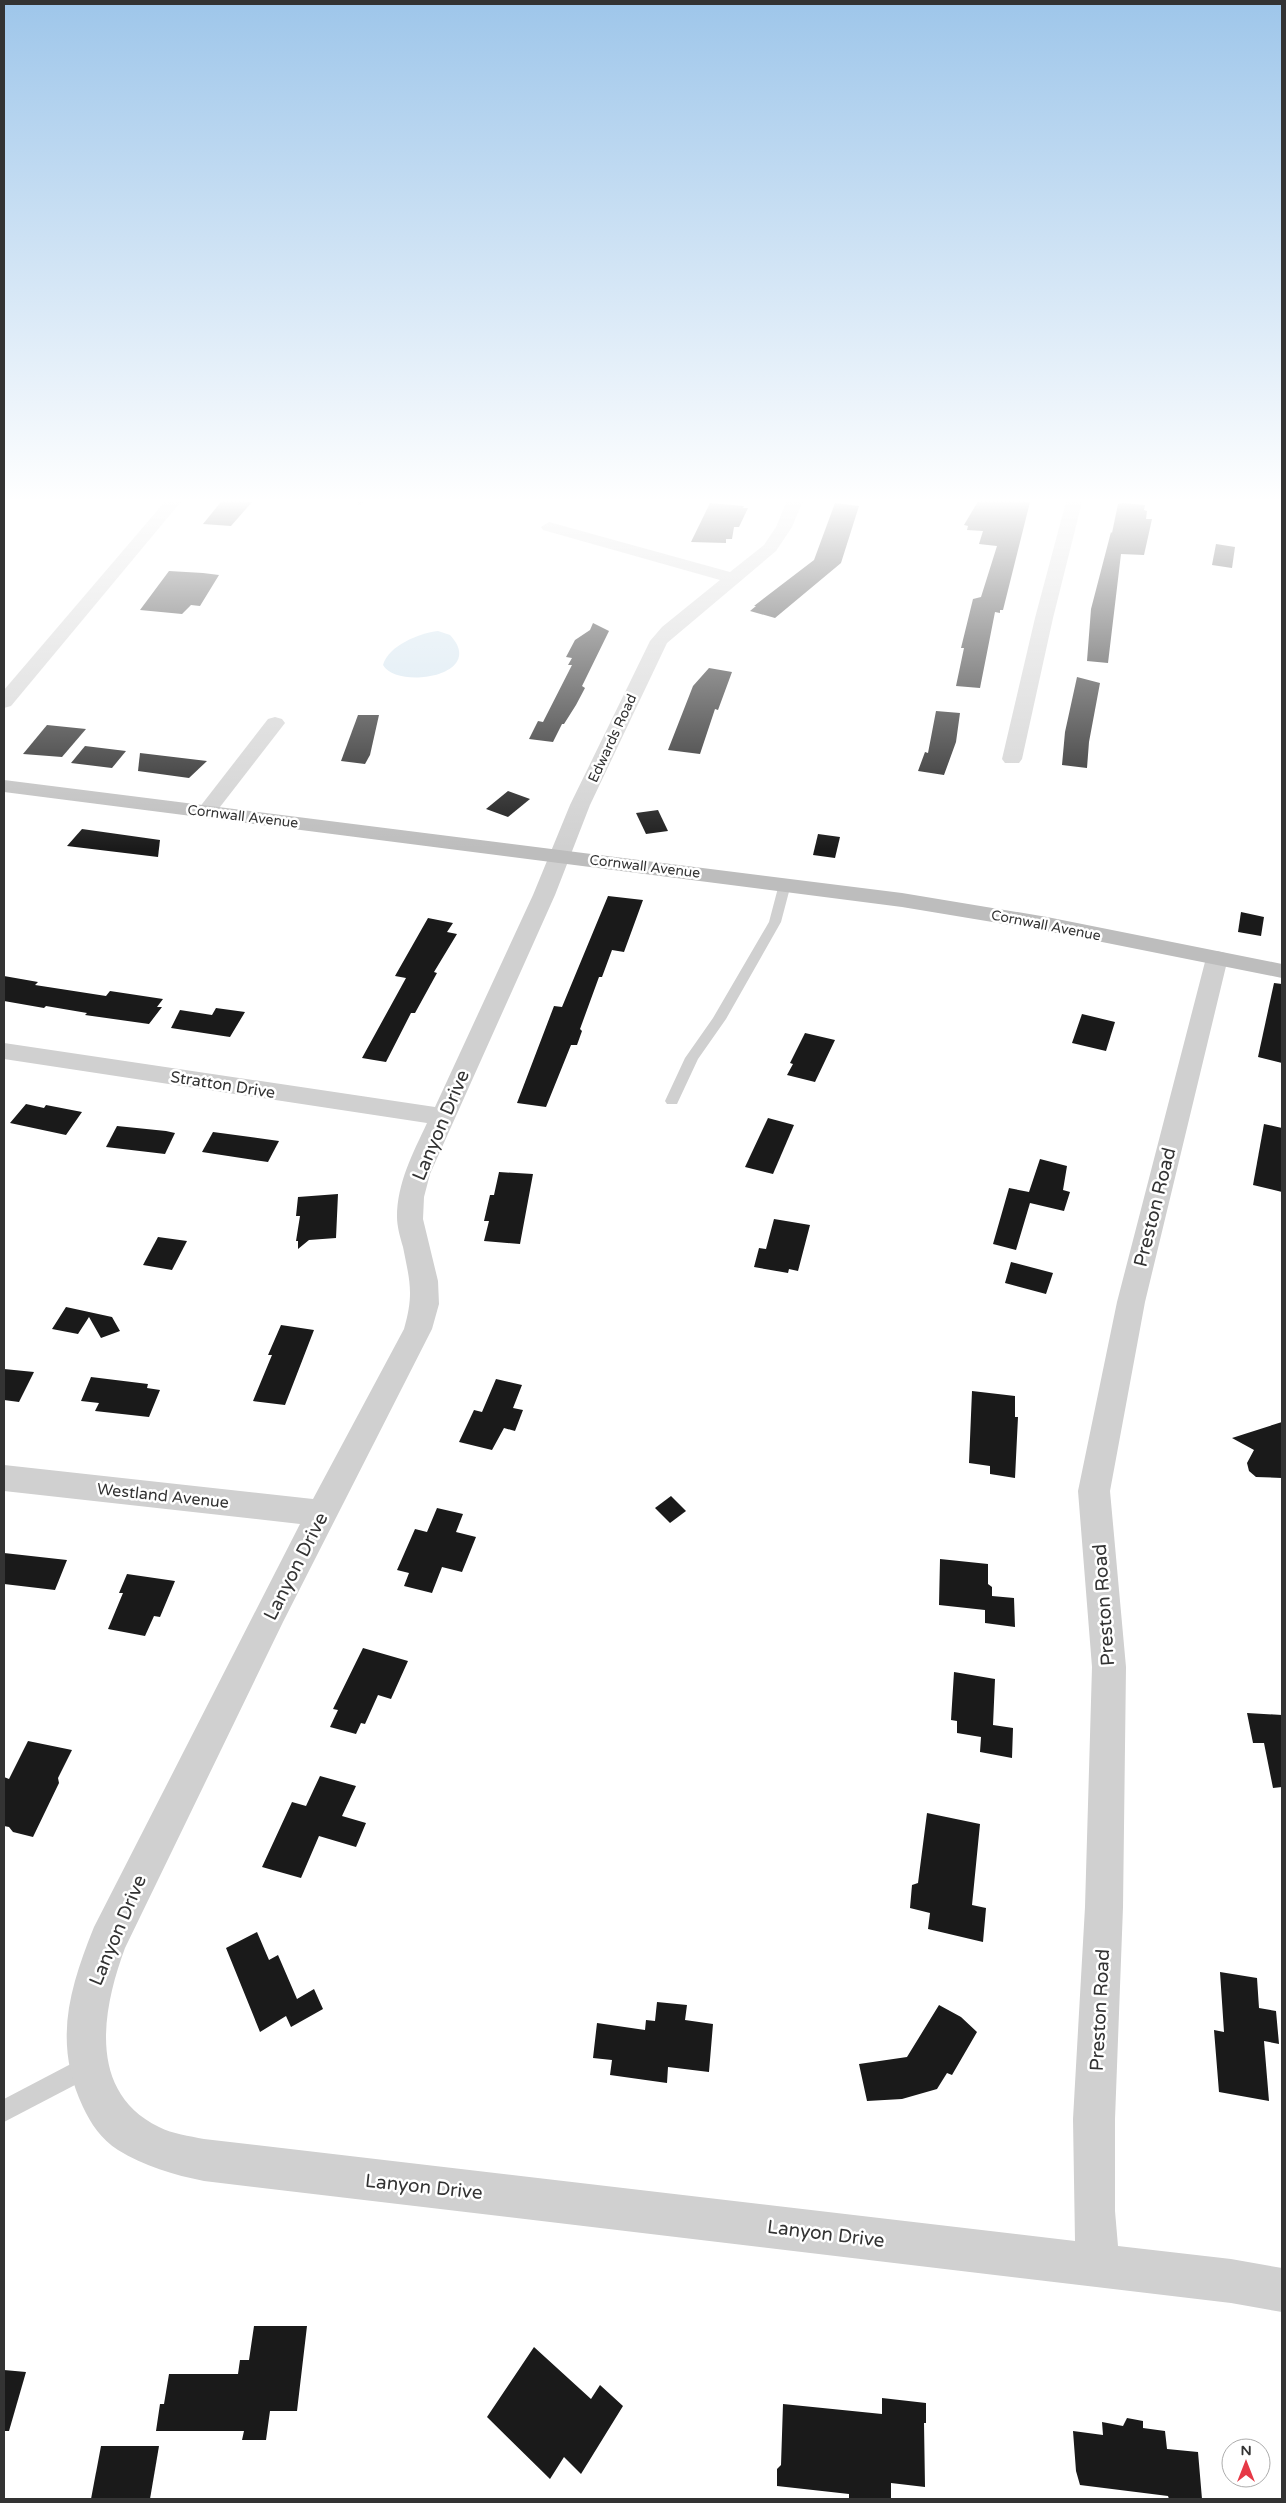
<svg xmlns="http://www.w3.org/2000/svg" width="1286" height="2503" font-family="'Varela Round',sans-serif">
  <rect width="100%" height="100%" fill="#fff"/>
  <path fill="#cfe2ee" d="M438,631L450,635C488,676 397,690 383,665C388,646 419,633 438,631Z"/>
  <g fill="#1a1a1a">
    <path d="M224,498H247L244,501L252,502L231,526L203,524Z"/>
    <path d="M980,498H1028L1027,502H1030L1003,610H1000V613L995,612L980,688L956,686L964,648H961L973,599L981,597L997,546L979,544L983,531L967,530L968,526L964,525Z"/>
    <path d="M710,503L744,506L743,508H748L739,527H734L732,539H726V543L691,542Z"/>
    <path d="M835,503L859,506L841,563L775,618L750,611L756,606H754L814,560Z"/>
    <path d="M1123,503L1145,505L1144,510L1147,511L1146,519H1152L1144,555L1121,554L1108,663L1087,661L1091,609L1111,532L1112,533L1118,504Z"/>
    <path d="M1216,544L1235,547L1232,568L1212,565Z"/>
    <path d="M169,571L203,573L219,575L200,606L191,605L182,614L140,610Z"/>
    <path d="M593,623L609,631L585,680L582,686L585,688L576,705L564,724H562L553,742L529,739L538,721L543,722L572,665H568L572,658L566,657L575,640L590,630Z"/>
    <path d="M709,668L732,672L718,710L715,709L700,754L668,750L693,686Z"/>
    <path d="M1077,677L1100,683L1089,742L1087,768L1062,765L1065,732Z"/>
    <path d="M936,711L960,713L956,742L944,775L918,771L925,752L928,753Z"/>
    <path d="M358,715H379L370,755L365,764L341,761Z"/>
    <path d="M47,725L86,729L62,757L23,754Z"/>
    <path d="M85,746L126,751L112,768L71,763Z"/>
    <path d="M140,753L207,761L189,778L138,771Z"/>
    <path d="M508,791L530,799L508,817L486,809Z"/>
    <path d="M658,810L668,831L646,834L636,813Z"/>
    <path d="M82,829L160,840L158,857L67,846Z"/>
    <path d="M818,834L840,837L835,858L813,855Z"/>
    <path d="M608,896L643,900L624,952L612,950L602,977H599L580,1029L582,1031L577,1045H571L546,1107L517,1103L554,1006L562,1007Z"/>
    <path d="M1241,912L1264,917L1261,936L1238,932Z"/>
    <path d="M428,918L453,923L447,932L457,934L434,972L437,973L415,1013H411L386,1062L362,1058L406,978L395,976Z"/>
    <path d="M4,976L38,982L35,985L106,996L110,991L163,999L157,1007H162L149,1024L85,1015L87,1013L46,1006L44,1008L4,1001Z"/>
    <path d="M1274,983L1282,984V1063L1258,1057Z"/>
    <path d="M216,1008L245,1012L230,1037L171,1028L180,1010L212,1015Z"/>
    <path d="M1082,1014L1115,1022L1106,1051L1072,1043Z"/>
    <path d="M805,1033L835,1040L815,1082L787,1075L793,1064L790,1063Z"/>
    <path d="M26,1104L44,1108L46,1105L82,1112L66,1135L10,1123Z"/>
    <path d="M768,1118L794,1125L773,1174L745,1167Z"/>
    <path d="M1264,1124L1282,1128V1192L1253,1185Z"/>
    <path d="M117,1126L166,1131L175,1133L165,1154L106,1147Z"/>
    <path d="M213,1132L279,1141L268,1162L202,1152Z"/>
    <path d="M1040,1159L1067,1166L1063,1190L1070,1192L1064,1211L1030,1203L1016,1250L993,1244L1009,1188L1029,1192Z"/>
    <path d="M499,1172L533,1174L520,1244L484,1241L489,1221H484L490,1195H494Z"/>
    <path d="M338,1194L336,1238L309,1240L298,1249V1241H296L300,1216H296L298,1197Z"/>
    <path d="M774,1219L810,1225L798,1271L789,1269L788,1273L754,1267L759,1248L766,1249Z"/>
    <path d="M158,1237L187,1241L172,1270L143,1265Z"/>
    <path d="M1011,1262L1053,1273L1046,1294L1005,1283Z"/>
    <path d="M66,1307L112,1317L120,1331L101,1338L89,1317L78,1334L52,1329Z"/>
    <path d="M281,1325L314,1330L285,1405L253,1401L272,1355H268Z"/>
    <path d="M4,1369L34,1372L19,1402L4,1400Z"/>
    <path d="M91,1377L148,1384L147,1388L160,1390L149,1417L95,1411L99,1403L81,1401Z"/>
    <path d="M496,1379L522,1385L513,1408L523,1410L515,1431L504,1428L492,1450L459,1442L474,1410L482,1412Z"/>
    <path d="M972,1391L1015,1396V1417H1018L1015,1478L990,1474V1466L969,1463Z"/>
    <path d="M1282,1422V1478L1256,1477L1249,1471L1247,1463L1254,1450L1232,1438Z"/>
    <path d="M671,1496L686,1511L670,1523L655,1508Z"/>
    <path d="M437,1508L463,1514L456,1532L476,1537L462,1572L442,1567L432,1593L404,1586L409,1573L397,1570L415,1529L427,1532Z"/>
    <path d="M4,1553L67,1560L55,1590L4,1584Z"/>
    <path d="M940,1559L988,1564V1584L992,1587V1596L1014,1598L1015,1627L985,1623V1610L939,1605Z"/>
    <path d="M127,1574L175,1581L160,1617L154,1616L145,1636L108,1629L123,1593H119Z"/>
    <path d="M363,1648L408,1661L391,1699L378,1695L365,1724L361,1723L356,1734L330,1727L338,1710L333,1709Z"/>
    <path d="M954,1672L995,1679L993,1725L1013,1728L1012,1758L980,1752L981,1737L957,1733V1721L951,1720Z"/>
    <path d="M1247,1713L1282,1715V1787L1273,1788L1264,1743H1253Z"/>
    <path d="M28,1741L72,1750L58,1778L59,1783L33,1837L13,1832L9,1827L4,1826V1777L9,1779Z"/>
    <path d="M320,1776L356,1786L342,1816L366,1823L356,1847L319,1836L301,1878L262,1867L292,1802L306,1806Z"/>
    <path d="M927,1813L980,1824L972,1905L986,1908L983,1942L928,1929L930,1913L910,1908L912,1885L918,1883Z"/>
    <path d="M257,1932L269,1960L278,1955L297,1999L314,1989L323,2009L291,2027L286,2016L260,2032L226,1948Z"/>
    <path d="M1220,1972L1257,1978L1259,2008L1276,2011L1279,2044L1264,2041L1269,2101L1219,2092L1214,2030L1224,2032Z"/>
    <path d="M657,2002L687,2005L685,2020L713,2024L709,2072L668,2067L667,2083L610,2075L612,2060L593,2058L597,2023L645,2030L646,2020L655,2021Z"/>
    <path d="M939,2005L961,2017L977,2032L952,2075L947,2073L937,2089L902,2099L867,2101L859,2064L907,2057Z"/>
    <path d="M254,2326H307L297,2411H270L266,2440H242L244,2431H156L160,2404H164L169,2374H238L240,2360H249Z"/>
    <path d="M534,2347L591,2399L600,2385L623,2406L581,2474L564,2457L550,2479L487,2417Z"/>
    <path d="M4,2370L26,2372L9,2431H4Z"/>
    <path d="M882,2398L926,2403V2423H924L925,2487L891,2483V2499H849V2494L777,2486V2469L781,2465L783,2404L882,2414Z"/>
    <path d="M1127,2418L1143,2421V2428L1165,2431L1167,2449L1198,2452L1202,2499H1169L1168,2496L1080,2485L1076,2471L1073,2431L1103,2435L1102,2422L1123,2426Z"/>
    <path d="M101,2446H159L150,2499H91Z"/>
  </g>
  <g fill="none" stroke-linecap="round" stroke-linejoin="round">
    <g fill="#d0d0d0" fill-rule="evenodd">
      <path d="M358,498H367L359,506L355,503Z"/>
      <path d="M785,880L791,884L781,922L726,1019L698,1059L677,1104H667L665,1101L685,1058L713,1018L769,922L779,884Z"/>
      <path d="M88,2055L96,2058L99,2066L96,2074L4,2122V2099Z"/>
    </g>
    <g fill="#d0d0d0" fill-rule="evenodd">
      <path d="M168,498H184L11,706L4,708V690Z"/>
      <path d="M788,498H804L792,527L776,551L667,643L590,805L555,895L430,1174L424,1197L423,1219L438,1281L439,1304L432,1329L283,1622L125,1948C102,2010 87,2092 159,2127C173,2134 189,2136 204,2139L1075,2241L1073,2119L1085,1907L1092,1667L1078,1491L1117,1302L1206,958L1209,953L1217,951L1225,953L1228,958L1145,1302L1110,1491L1126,1667L1123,1907L1115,2119V2211L1118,2246L1231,2259L1282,2268V2312L1231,2303L204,2181C174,2175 144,2166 118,2150C101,2139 91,2124 83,2107C53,2043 69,1989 94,1927L300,1524L4,1491V1465L313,1499L404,1329C414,1294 410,1282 403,1247C400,1237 397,1226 397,1217C397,1183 413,1153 427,1123L4,1059V1043L435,1107L533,895L570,805L650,641L662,627L720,580L543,530L541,527L549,522L730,572L764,545L776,527Z"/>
      <path d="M1067,498H1083L1053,618L1022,759L1019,763H1005L1002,759L1035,618Z"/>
      <path d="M275,717L282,719L285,723L213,816L206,818L199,816L196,812L199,808L268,719Z"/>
    </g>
    <path fill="#bdbdbd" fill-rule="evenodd" d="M4,780L902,893L1047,917L1282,964V978L1047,931L902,907L4,792Z"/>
  </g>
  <linearGradient id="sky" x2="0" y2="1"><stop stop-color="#9ec6ea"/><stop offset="0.59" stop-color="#fff"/><stop offset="1" stop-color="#fff" stop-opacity="0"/></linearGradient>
  <rect width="1286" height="849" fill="url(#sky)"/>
  <g text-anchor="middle" stroke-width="5" stroke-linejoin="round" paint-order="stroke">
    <g font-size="14" fill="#333" stroke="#fff">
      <text transform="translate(612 738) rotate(-65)" y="5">Edwards Road</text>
      <text transform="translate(243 816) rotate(7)" y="5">Cornwall Avenue</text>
      <text transform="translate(645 866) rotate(7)" y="5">Cornwall Avenue</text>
      <text transform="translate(1046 925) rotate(11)" y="5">Cornwall Avenue</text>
    </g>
    <g font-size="16" fill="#333" stroke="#fff">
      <text transform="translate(223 1084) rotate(9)" y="6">Stratton Drive</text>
      <text transform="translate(163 1495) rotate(6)" y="6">Westland Avenue</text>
    </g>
    <g font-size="19" fill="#333" stroke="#fff">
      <text transform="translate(440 1125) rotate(-67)" y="7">Lanyon Drive</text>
      <text transform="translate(1154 1207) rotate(-76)" y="7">Preston Road</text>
      <text transform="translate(295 1566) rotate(-63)" y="7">Lanyon Drive</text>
      <text transform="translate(1103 1605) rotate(-94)" y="7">Preston Road</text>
      <text transform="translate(117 1930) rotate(-67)" y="7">Lanyon Drive</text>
      <text transform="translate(1099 2010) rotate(-87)" y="7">Preston Road</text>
      <text transform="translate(424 2186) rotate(6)" y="7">Lanyon Drive</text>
      <text transform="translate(826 2233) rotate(7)" y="7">Lanyon Drive</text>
    </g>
  </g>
  <rect width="1286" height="2503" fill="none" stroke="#333333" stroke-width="10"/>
  <g transform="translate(1246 2463)"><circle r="24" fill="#ffffff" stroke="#adadad"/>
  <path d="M0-4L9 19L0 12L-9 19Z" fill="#e63946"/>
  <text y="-8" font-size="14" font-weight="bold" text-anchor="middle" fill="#333333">N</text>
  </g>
</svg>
